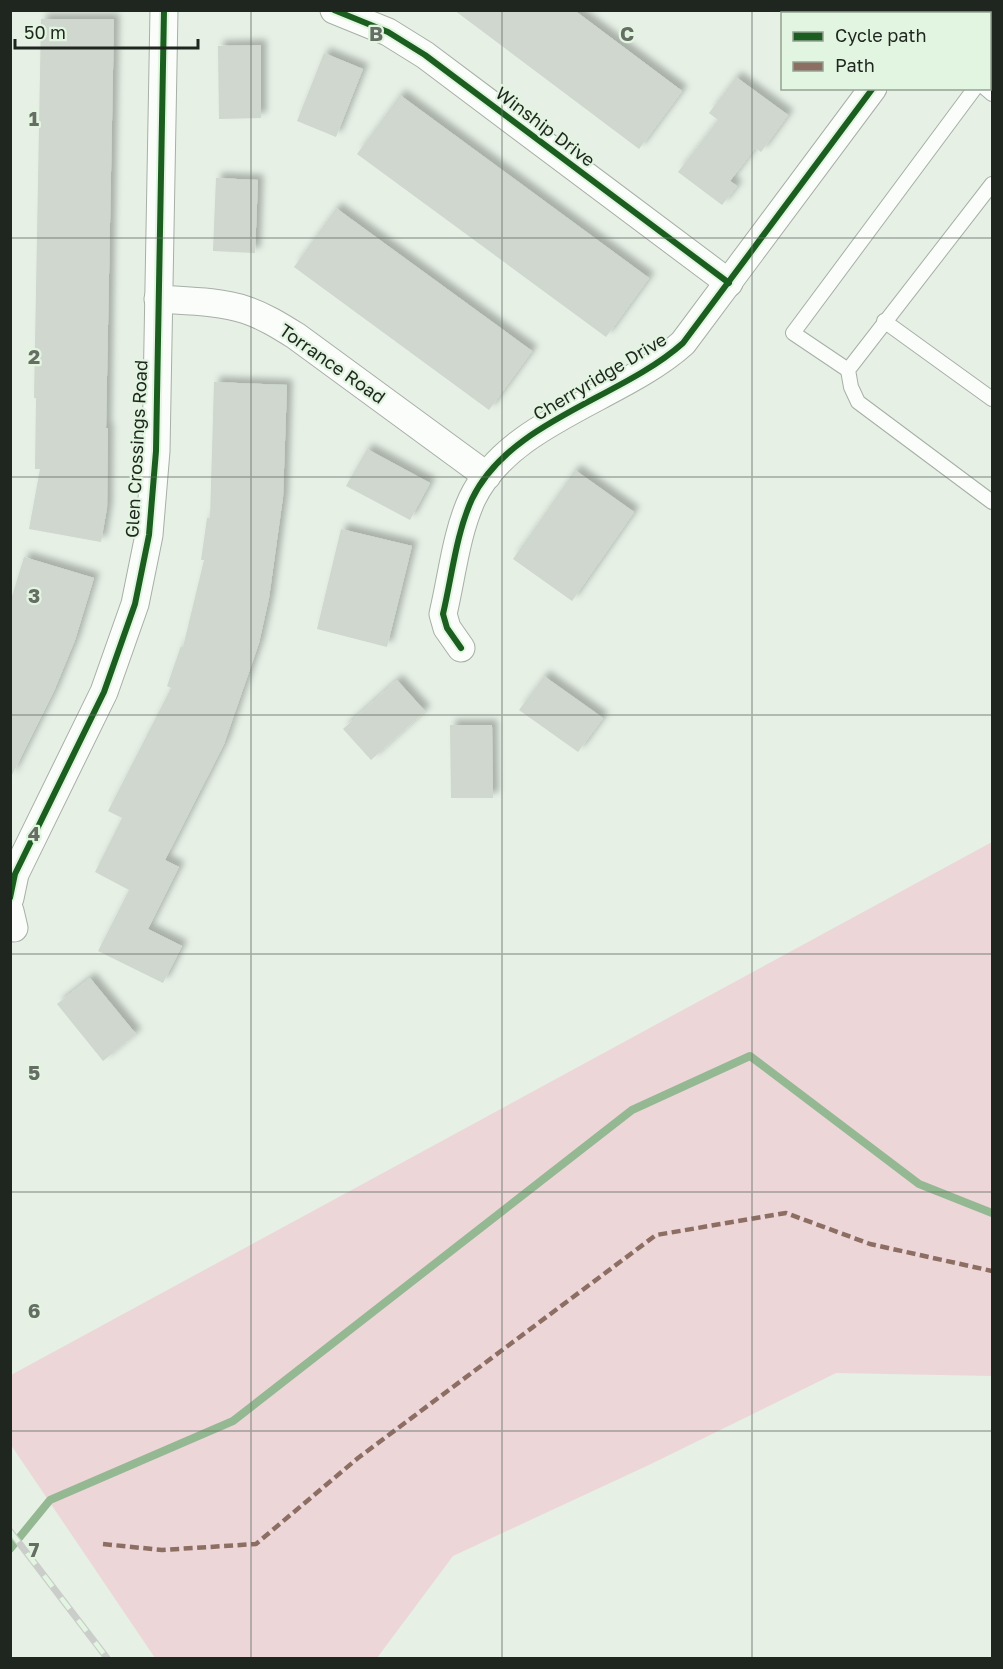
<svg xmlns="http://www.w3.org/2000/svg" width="1003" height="1669" font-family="'Golos Text',sans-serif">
  <defs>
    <filter id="shadow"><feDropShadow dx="5.5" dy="-5.5" stdDeviation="3" flood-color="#0004"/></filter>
  </defs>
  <rect width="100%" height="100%" fill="#e6f0e5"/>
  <path fill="#edd6d8" d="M992,842V1376L836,1373L651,1464L453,1556L377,1658H155L11,1445V1375Z"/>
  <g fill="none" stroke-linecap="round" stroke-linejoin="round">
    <path stroke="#94b892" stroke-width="8" d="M10,1549L50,1500L233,1421L632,1110L750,1056L919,1184L992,1213"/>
  </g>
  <g fill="#cfd7ce" filter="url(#shadow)">
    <path d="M454,10H574L682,91L639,149Z"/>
    <path d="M41,19H114L106,428H108L107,508L101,542L29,529L40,469H35L36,398H34Z"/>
    <path d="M261,45V118L219,119L218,46Z"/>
    <path d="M324,53L363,69L336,137L297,121Z"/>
    <path d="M736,77L788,115L761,152L755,148L730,181L737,186L722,205L678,172L718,120L709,113Z"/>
    <path d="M400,95L649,278L606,337L357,154Z"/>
    <path d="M216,178L258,180L255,253L213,251Z"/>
    <path d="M336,208L532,351L489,410L294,267Z"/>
    <path d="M214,382L287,385L283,497L269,598L259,643L224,744L165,860L179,867L148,929L182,946L163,983L98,951L129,890L95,872L122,818L108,811L171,688L167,686L181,646L183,647L204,560H201L207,518H210Z"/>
    <path d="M367,449L430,483L410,520L346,486Z"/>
    <path d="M575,470L634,512L572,601L513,559Z"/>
    <path d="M341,529L412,546L387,647L317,629Z"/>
    <path d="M24,557L94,578L75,640L54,691L10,779V603Z"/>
    <path d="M544,676L603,718L578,752L519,710Z"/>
    <path d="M397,680L425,711L371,760L343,729Z"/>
    <path d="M450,725H492L493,798H451Z"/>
    <path d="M90,978L136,1034L103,1061L57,1004Z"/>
  </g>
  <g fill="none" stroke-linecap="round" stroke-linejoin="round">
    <defs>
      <g id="lane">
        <path d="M985,88L992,94"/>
        <path d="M992,184L848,370L851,387L858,402L992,502"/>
        <path d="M884,321L992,399"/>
        <path d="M848,370L793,333L975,88"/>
      </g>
      <g id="street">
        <path d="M334,10L388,32L425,55L729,283"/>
        <path d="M929,14L931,10"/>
        <path d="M158,299C187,301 219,301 246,310C264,316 280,326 296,336L487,476"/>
        <path d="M461,648L447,628L443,614C452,576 456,534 472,499C509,421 622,398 683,343L873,88"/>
        <path d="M10,898L15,874L104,692L135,604L149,535L156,451L164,10"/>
        <path d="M10,911L14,928"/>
      </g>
    </defs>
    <use href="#lane" stroke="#a7afa6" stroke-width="16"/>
    <use href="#street" stroke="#a7afa6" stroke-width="29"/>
    <use href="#lane" stroke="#fbfdfb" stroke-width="14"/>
    <use href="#street" stroke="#fbfdfb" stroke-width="27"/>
    <defs>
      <path id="rail" d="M10,1531L107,1658"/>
    </defs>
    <use href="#rail" stroke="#cacdca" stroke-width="7"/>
    <use href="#rail" stroke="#e2f5e0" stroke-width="4.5" stroke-dasharray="14" stroke-linecap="butt"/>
    <path stroke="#8d6e63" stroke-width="4.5" stroke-dasharray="9 4.5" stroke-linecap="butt" d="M103,1544L162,1550L256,1544L358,1458L656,1235L786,1213L870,1244L992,1271"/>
    <defs>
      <g id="cycleway">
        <path d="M334,10L388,32L425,55L729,283"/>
        <path d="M461,648L447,628L443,614C452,576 456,534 472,499C509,421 622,398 683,343L873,88"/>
        <path d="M10,898L15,874L104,692L135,604L149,535L156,451L164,10"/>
      </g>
    </defs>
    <use href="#cycleway" stroke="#e2f5e0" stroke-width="10"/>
    <use href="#cycleway" stroke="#1b5e20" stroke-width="6"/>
  </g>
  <path fill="none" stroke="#656d64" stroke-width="1.5" stroke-opacity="0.55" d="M251,10V1658M502,10V1658M752,10V1658M10,238H992M10,477H992M10,715H992M10,954H992M10,1192H992M10,1431H992"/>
  <g text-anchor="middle" stroke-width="4.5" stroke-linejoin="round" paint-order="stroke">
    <g font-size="18" fill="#1f261f" stroke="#e2f5e0">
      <text transform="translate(545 127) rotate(37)" y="6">Winship Drive</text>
      <text transform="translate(332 364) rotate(35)" y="6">Torrance Road</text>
      <text transform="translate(600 377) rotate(-31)" y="6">Cherryridge Drive</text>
      <text transform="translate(137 449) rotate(-87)" y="6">Glen Crossings Road</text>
    </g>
  </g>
  <g font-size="20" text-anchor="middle" font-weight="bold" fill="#656d64" stroke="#e2f5e0" stroke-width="4.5" stroke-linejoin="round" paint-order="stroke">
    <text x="376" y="41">B</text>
    <text x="627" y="41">C</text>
    <text x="34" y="126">1</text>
    <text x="34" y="364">2</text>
    <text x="34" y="603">3</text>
    <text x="34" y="841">4</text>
    <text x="34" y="1080">5</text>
    <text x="34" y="1318">6</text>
    <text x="34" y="1557">7</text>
  </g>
  <rect width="1003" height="1669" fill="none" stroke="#1f261f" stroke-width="24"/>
  <rect x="781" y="12" width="210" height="78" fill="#e2f5e0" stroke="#94a293" stroke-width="1.5"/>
  <rect x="793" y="32" width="30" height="9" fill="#1b5e20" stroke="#94a293" stroke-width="1.5"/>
  <text x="835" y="42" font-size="18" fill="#1f261f">Cycle path</text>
  <rect x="793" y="62" width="30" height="9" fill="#8d6e63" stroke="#94a293" stroke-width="1.5"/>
  <text x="835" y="72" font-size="18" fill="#1f261f">Path</text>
  <path d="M15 39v9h183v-9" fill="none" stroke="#1f261f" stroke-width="3"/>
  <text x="24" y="39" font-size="18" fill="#1f261f" stroke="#e2f5e0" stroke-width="4.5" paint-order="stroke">50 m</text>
</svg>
